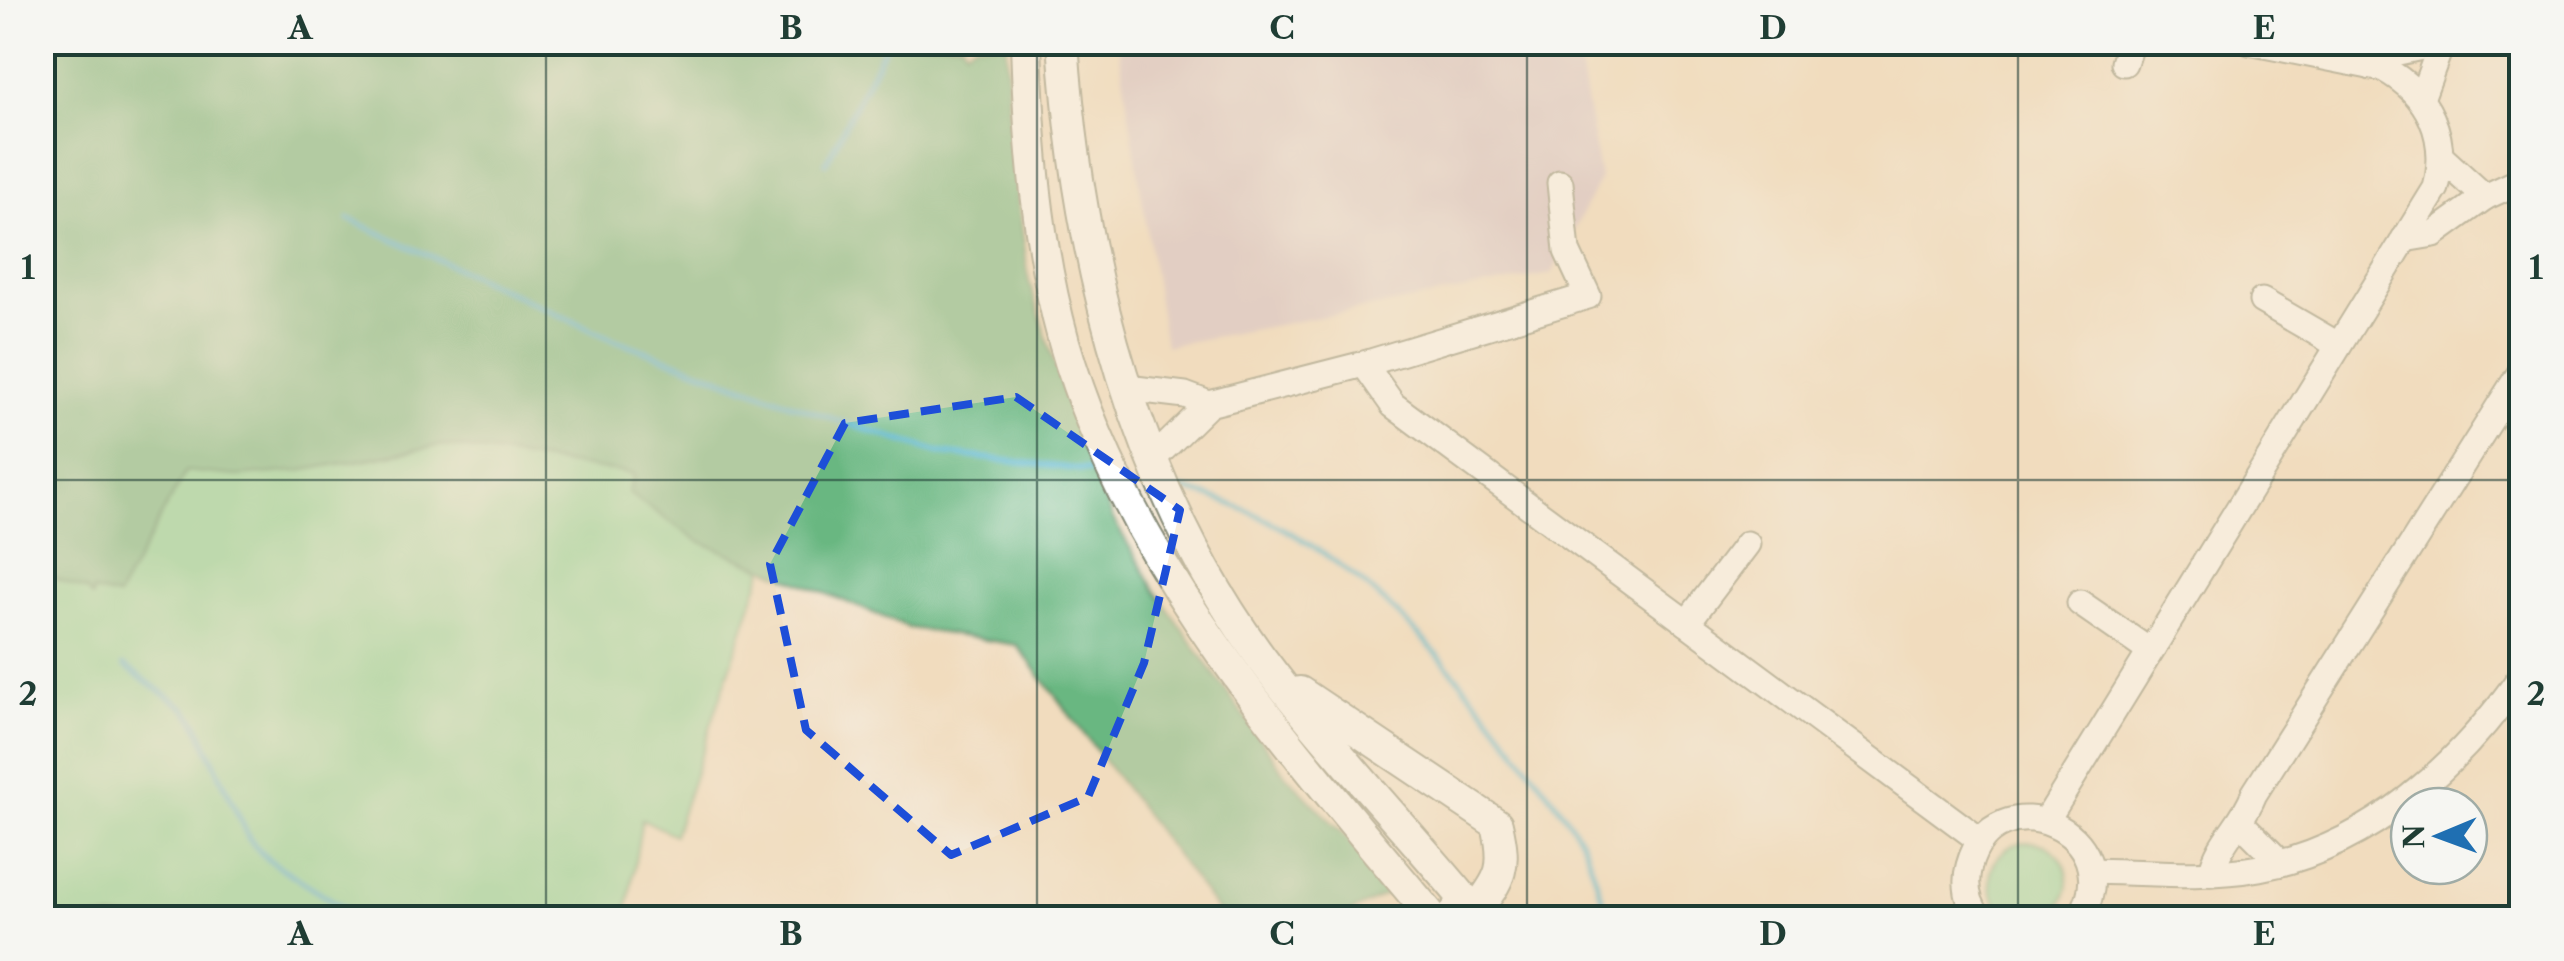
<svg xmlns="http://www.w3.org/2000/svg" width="2564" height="961" font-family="'Libre Caslon Text',serif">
  <rect width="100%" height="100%" fill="#f6f6f2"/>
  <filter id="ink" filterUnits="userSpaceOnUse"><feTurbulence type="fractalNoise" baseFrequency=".01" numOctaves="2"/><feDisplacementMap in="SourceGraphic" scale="20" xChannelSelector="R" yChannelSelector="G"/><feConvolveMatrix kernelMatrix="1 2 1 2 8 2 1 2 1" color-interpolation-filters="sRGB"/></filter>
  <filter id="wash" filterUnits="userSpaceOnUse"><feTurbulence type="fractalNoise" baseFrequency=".0048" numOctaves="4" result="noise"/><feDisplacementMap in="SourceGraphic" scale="40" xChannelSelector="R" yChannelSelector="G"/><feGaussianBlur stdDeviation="2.25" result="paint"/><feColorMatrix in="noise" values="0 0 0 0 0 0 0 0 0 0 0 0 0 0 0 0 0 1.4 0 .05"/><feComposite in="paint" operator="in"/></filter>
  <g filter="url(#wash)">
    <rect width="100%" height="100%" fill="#f1dcbe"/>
    <path fill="#d1bdc9" d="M1118,43H1576L1600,178L1552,274L1165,346Z"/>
    <g fill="#82d699" stroke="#508a66" stroke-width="2.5">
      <path d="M442,445L635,474L629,493L699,541L764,568L674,835L642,819L626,918H43V574L117,597L186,470C273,481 356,461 442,445Z"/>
      <circle cx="2029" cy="881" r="39"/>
    </g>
    <path fill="#69b781" stroke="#447a5a" stroke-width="2.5" d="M962,42L965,49L976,43H1006L1010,140L1029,281L1068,407L1113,519L1157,593L1285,774L1397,889L1339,918H1234L1219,913L1017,645L910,628L699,541L628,493L634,474L442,445L299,471L237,476L186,471L117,597L93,591L92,597L86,590L43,574V43Z"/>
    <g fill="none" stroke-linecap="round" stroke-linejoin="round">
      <g stroke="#4fb3ce" stroke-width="6">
        <path d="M826,163L887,42"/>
        <path d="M349,219L610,338L842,422L941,453L1101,472"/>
        <path d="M1177,488C1324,520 1433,639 1519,754C1538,780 1561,806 1577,834C1593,859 1597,892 1611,918"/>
        <path d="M124,666L185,708L196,722L249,839L267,859L360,918"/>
      </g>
    </g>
  </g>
  <g filter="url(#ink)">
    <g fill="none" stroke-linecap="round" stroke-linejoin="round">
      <defs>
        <g id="minor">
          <path d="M2124,63L2131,42"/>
          <path d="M2371,67L2379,56L2446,42"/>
          <path d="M2421,99L2441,45"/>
          <path d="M2441,157L2485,197"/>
          <path d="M2404,239L2434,234L2485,197L2522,180"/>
          <path d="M2262,301L2338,345"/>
          <path d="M1364,364L1393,405L1981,841"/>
          <path d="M1127,388L1185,395L1209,404"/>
          <path d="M1151,461L1209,404L1364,364L1588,296L1567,251L1560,183"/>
          <path d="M2080,603L2148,650"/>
          <path d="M1687,623L1747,544"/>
          <path d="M2046,821L2436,188C2449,137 2429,94 2384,69L2249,42"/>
          <path d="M2242,824L2281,863"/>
          <path d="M2091,871C2146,872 2204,878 2259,868C2369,848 2460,765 2522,675"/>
          <path d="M2211,873C2220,839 2242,825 2254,794L2522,370"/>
          <path d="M1979,918C1968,903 1964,884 1969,866C1994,774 2132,831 2080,918"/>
        </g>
        <g id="major">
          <path d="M1026,42C1029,143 1037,244 1064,342C1128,567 1288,744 1433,918"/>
          <path d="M1063,42C1078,264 1136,497 1274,675C1339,760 1414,836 1480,918"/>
          <path d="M1300,692L1497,824C1507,867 1502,878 1475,911H1456"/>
        </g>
      </defs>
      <use href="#minor" stroke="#888c79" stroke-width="29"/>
      <use href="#major" stroke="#888c79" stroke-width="34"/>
      <use href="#minor" stroke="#fff" stroke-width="25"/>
      <use href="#major" stroke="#fff" stroke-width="30"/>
    </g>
  </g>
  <path d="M0 0H2564V961H0ZM1016,397L1180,510L1144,663L1088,797L951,855L806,730L770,564L845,423Z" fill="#f1dcbe" fill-opacity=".55" fill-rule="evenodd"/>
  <path fill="none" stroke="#1d4ed8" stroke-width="8" stroke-dasharray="20 12" stroke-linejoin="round" d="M1016,397L1180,510L1144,663L1088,797L951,855L806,730L770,564L845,423Z"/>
  <path fill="none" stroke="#1f3d34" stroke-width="2.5" stroke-opacity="0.55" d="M546,42V918M1037,42V918M1527,42V918M2018,42V918M42,480H2522"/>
  <rect width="2564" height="961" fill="none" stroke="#f6f6f2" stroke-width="110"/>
  <g transform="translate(2439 836) rotate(269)"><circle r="48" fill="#f6f6f2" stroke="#a0aca6" stroke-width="2.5"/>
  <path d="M0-8L18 38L0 25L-18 38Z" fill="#1f6fb2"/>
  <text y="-15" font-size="28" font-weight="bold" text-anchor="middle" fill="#1f3d34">N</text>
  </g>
  <rect x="55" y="55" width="2454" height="851" fill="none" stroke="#1f3d34" stroke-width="4"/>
  <g font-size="32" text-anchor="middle" font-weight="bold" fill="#1f3d34">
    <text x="300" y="39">A</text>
    <text x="791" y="39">B</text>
    <text x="1282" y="39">C</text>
    <text x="1773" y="39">D</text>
    <text x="2264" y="39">E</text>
    <text x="28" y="279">1</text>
    <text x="2536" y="279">1</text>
    <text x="28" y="705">2</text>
    <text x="2536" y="705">2</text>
    <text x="300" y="945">A</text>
    <text x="791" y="945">B</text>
    <text x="1282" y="945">C</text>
    <text x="1773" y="945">D</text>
    <text x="2264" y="945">E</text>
  </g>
</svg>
